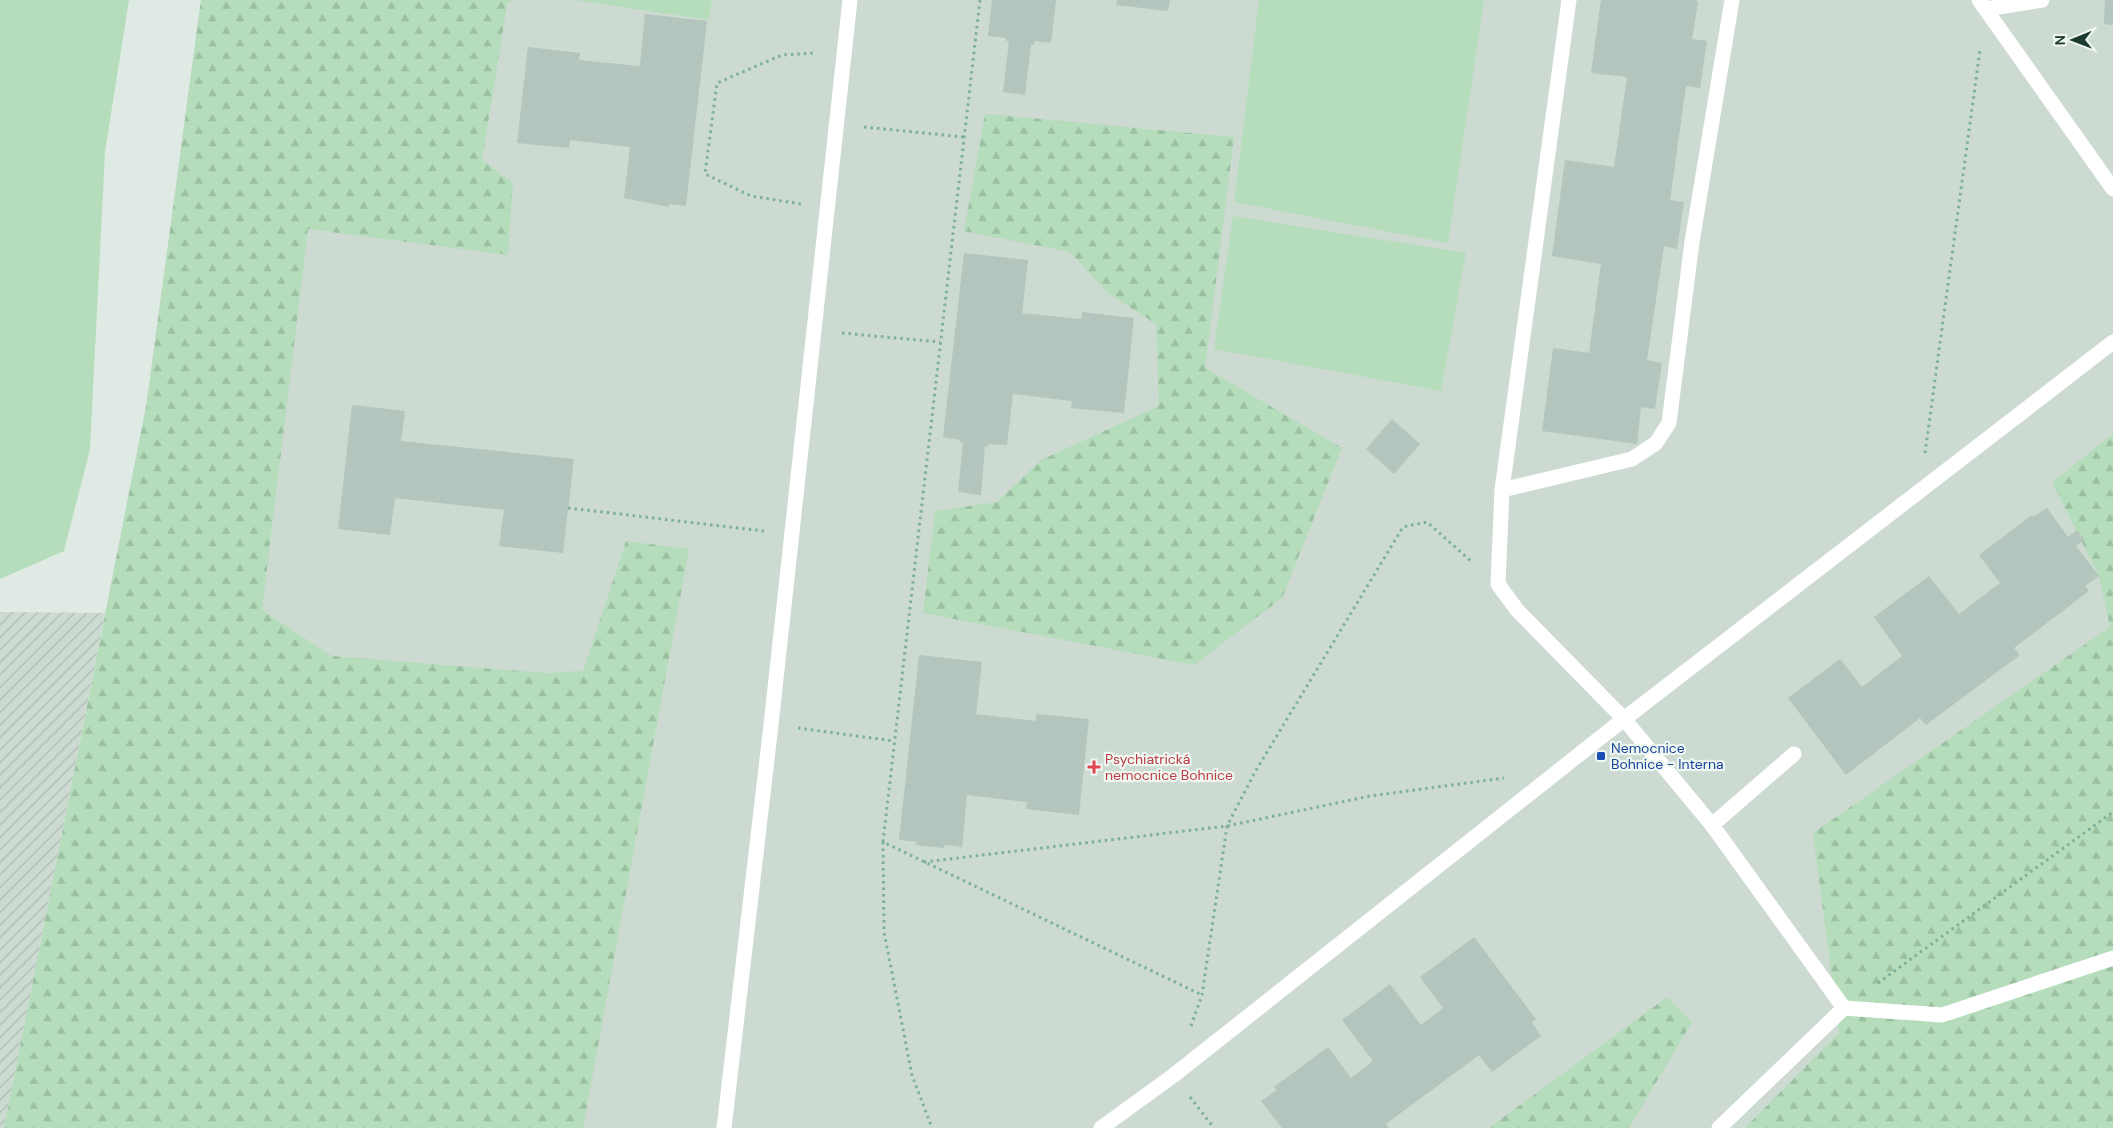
<svg xmlns="http://www.w3.org/2000/svg" width="2113" height="1128" font-family="'DM Sans',sans-serif">
  <defs>
    <pattern id="industrial-furrows" width="10" height="10" patternUnits="userSpaceOnUse" patternTransform="scale(1.25)"><rect width="10" height="10" fill="#ccdad2"/><path d="M-1 1l2-2M0 10L10 0M9 11l2-2" fill="none" stroke="#afbcb5"/></pattern>
    <pattern id="forest-firs" width="22" height="20" patternUnits="userSpaceOnUse" patternTransform="scale(1.25)"><rect width="22" height="20" fill="#b5ddbb"/><path d="M5 1l3.5 6h-7zM16 11l3.5 6h-7z" fill="#9bbfa1"/></pattern>
  </defs>
  <rect width="100%" height="100%" fill="#deeae3"/>
  <path fill="#ccdad2" d="M201,0H2113V1128H4L146,406Z"/>
  <path fill="url(#industrial-furrows)" d="M0,612L105,613L4,1128H0Z"/>
  <g fill="#b5ddbb">
    <path d="M0,0H129L105,152L90,449L64,551L0,579Z"/>
    <path d="M575,0H712L709,20Z"/>
    <path d="M1259,0H1484L1448,243L1234,202Z"/>
    <path d="M1233,216L1466,253L1441,391L1214,349Z"/>
  </g>
  <g fill="url(#forest-firs)">
    <path d="M201,0H512L507,5L482,160L513,183L508,255L308,229L262,610L332,656L546,673L583,671L626,541L689,549L583,1128H4L147,402Z"/>
    <path d="M985,114L1234,137L1205,368L1342,448L1282,598L1194,665L923,613L935,511L997,502L1041,460L1159,406L1156,324L1109,294L1070,252L964,231Z"/>
    <path d="M2113,434V1128H1745L1839,1033L1813,833L2110,627L2099,576L2052,482Z"/>
    <path d="M1667,997L1692,1022L1629,1128H1489Z"/>
  </g>
  <g fill="#b3c5bc">
    <path d="M992,0H1056L1051,43L1034,41V45L1031,44L1025,95L1003,92L1009,41H1006V38L988,36Z"/>
    <path d="M1117,0H1170L1168,11L1116,5Z"/>
    <path d="M1601,0H1696L1698,3L1692,39L1707,41L1700,88L1686,86L1670,200L1684,202L1677,249L1664,246L1647,360L1662,363L1655,409L1641,407L1637,444L1542,431L1553,348L1589,353L1601,264L1552,256L1565,160L1614,167L1627,77L1591,73Z"/>
    <path d="M2105,0H2113V25L2104,24Z"/>
    <path d="M645,14L707,21L686,206L669,204V207L624,198L630,147L570,140L569,148L517,143L528,47L580,53L579,60L640,66Z"/>
    <path d="M964,253L1028,260L1022,313L1081,319L1082,312L1134,318L1124,413L1071,408L1072,401L1013,394L1007,445L988,444V447L985,446L981,495L958,492L963,443H960L961,440L943,437Z"/>
    <path d="M352,405L405,411L401,441L574,459L563,553L499,546L504,510L395,498L390,535L338,529Z"/>
    <path d="M1392,419L1420,444L1394,474L1366,449Z"/>
    <path d="M2047,508L2068,537L2077,530L2085,540L2076,546L2099,576L2085,586L2089,591L2014,648L2020,655L1926,725L1920,718L1846,775L1788,698L1840,659L1862,687L1902,656L1874,617L1929,576L1959,614L2000,583L1979,555L2032,515L2033,517Z"/>
    <path d="M919,655L982,662L976,714L1036,721V714L1089,719L1079,815L1026,809L1027,802L967,795L962,847L944,845V848L916,845L917,842L899,840Z"/>
    <path d="M1474,937L1536,1019L1532,1022L1541,1036L1492,1072L1479,1055L1386,1124L1389,1128H1282L1261,1101L1277,1090L1274,1087L1328,1047L1351,1078L1373,1061L1342,1020L1390,984L1421,1025L1443,1008L1420,977Z"/>
  </g>
  <g fill="none" stroke-linecap="round" stroke-linejoin="round">
    <g stroke="#7cb09a" stroke-width="3" stroke-dasharray="2.5 4" stroke-linecap="butt">
      <path d="M980,0L883,842L1202,995"/>
      <path d="M864,127L964,137"/>
      <path d="M801,204L751,196L705,174L717,83L782,55L816,53"/>
      <path d="M842,333L940,342"/>
      <path d="M1925,453L1980,50"/>
      <path d="M568,508L764,531"/>
      <path d="M798,728L894,741"/>
      <path d="M883,842L884,932L912,1075L932,1128"/>
      <path d="M924,862L1227,826L1370,796L1504,778"/>
      <path d="M1878,983L2113,812"/>
      <path d="M1191,1026L1202,995L1227,826L1255,772L1403,527L1427,522L1472,562"/>
      <path d="M1190,1097L1214,1128"/>
    </g>
    <g stroke="#fff" stroke-width="15">
      <path d="M1569,0L1502,490L1498,584L1517,610L1624,719L1712,825L1844,1008"/>
      <path d="M1979,0L2113,189"/>
      <path d="M1986,9L2042,0"/>
      <path d="M1502,490L1632,459L1656,443L1669,423L1692,242L1732,0"/>
      <path d="M1712,825L1794,754"/>
      <path d="M724,1128L771,725L850,0"/>
      <path d="M1101,1128L1174,1075L1624,719L2113,342"/>
      <path d="M1719,1128L1844,1008L1942,1015L2113,958"/>
    </g>
  </g>
  <rect fill="#1a4fb4" stroke="#eef7f1" stroke-width="2" x="1596" y="751" width="10" height="10" rx="2.5"/>
  <path fill="#e0444e" stroke="#eef7f1" stroke-width="2" d="M1091.5 759.5h5v5h5v5h-5v5h-5v-5h-5v-5h5z"/>
  <g text-anchor="middle" stroke-width="4.5" stroke-linejoin="round" paint-order="stroke">
    <g font-size="14" fill="#164399" stroke="#eef7f1" text-anchor="start">
      <text x="1611" y="753">Nemocnice<tspan x="1611" dy="16">Bohnice - Interna</tspan></text>
    </g>
    <g font-size="14" fill="#be3a42" stroke="#eef7f1" text-anchor="start">
      <text x="1105" y="764">Psychiatrická<tspan x="1105" dy="16">nemocnice Bohnice</tspan></text>
    </g>
  </g>
  <g transform="translate(2073 40) rotate(269)" stroke="#eef7f1" stroke-width="4" paint-order="stroke">
  <path d="M0-4L9 19L0 12L-9 19Z" fill="#1e3b30"/>
  <text y="-8" font-size="14" font-weight="bold" text-anchor="middle" fill="#1e3b30">N</text>
  </g>
</svg>
